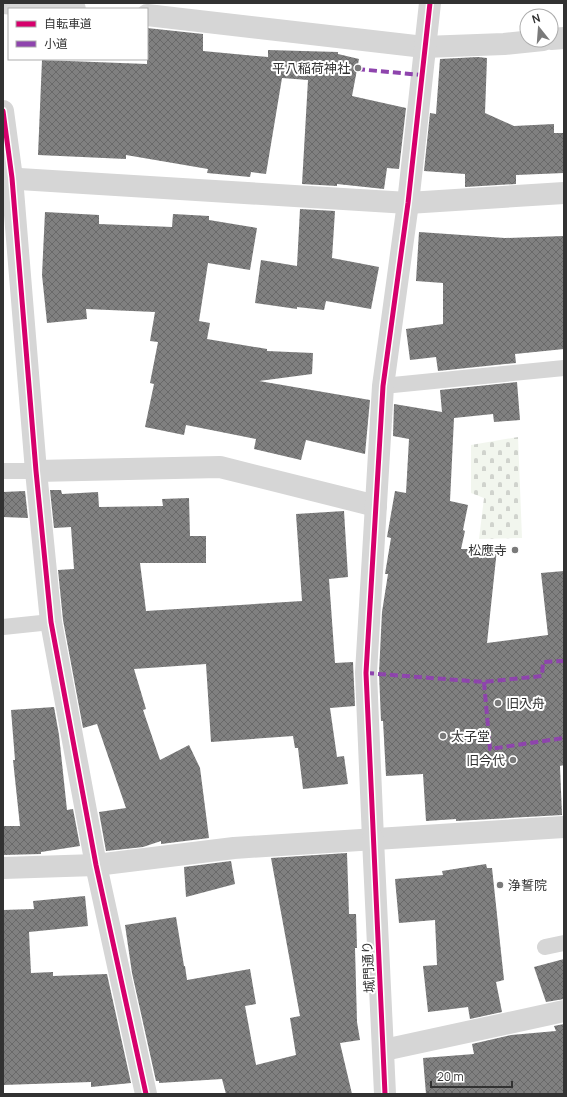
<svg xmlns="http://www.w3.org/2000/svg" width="567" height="1097" font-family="Manrope,'Noto Sans JP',sans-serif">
  <defs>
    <pattern id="cemetery-stones" width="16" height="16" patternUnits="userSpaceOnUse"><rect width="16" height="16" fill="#f2f6ee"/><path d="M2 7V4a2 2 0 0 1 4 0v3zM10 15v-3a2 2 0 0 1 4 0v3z" fill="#d0d3cd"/></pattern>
    <pattern id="building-cross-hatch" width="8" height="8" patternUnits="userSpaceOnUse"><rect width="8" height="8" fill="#808080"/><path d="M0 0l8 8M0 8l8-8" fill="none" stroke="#696969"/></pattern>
  </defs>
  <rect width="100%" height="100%" fill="#fff"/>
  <path fill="url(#cemetery-stones)" d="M518,437L522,538L479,539L484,498L471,493V445Z"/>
  <g fill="url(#building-cross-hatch)">
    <path d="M147,28L203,34V51L268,57V50L338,52V54L359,59L352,96L406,108L399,169L387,168L384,189L337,184V186L302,184L308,80L282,78L266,174L251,172L250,177L207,173L208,169L126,155V159L38,155L42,60L147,64Z"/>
    <path d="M478,57L487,58L485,113L514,126L554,124V133H564V173L516,175V184L465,187V174L424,171L430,113L436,114L440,59Z"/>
    <path d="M300,209L335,211L332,258L379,267L371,309L326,301L324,310L297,307V309L255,303L261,260L297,266Z"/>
    <path d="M45,212L99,215V224L172,227L173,214L209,216V220L257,228L250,270L208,263L199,321L210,323L207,339L267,349V351L313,353L312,374L259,381L370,400L365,454L306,440L301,460L254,449L256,439L186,425L184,435L145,427L154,384L150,383L158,342L150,341L155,312L86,309L87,319L47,323L42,275Z"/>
    <path d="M419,232L505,238L564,236V349L515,354L516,363L438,371L436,357L410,360L406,329L443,324V283L416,281Z"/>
    <path d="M517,382L520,420L494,422L493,414L454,418L450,501L468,505L463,530L465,531L461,549H497L487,643L548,635L541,573L564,571V765L560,766L562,815L456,821V819L426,821L423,774L386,776L383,721H381L379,673L382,612L388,574H385L391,538L387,537L395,491L406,493L409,439L393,436L394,404L442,412L440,390Z"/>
    <path d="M50,490H61L62,494L98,492L99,507L163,506L162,499L189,498L190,536H206V563H140L146,611L302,601L296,514L344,511L348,577L329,579L335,663L353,662L355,706L330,708L337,757L344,756L348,784L303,789L298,748H295L293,736L211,742L206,664L134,669L146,709L143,710L160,760L189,745L200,768L209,838L161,844V841L143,847L106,851L99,812L126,808L97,724L83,728L63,620L58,570L74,569L71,527L54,528Z"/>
    <path d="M25,491L28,518L3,517V492Z"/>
    <path d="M54,707L59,735L67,810L73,809L80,846L41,852V854L3,855V826H20L13,760H15L11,710Z"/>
    <path d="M347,853L349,914H356L357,948H355L357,1022L360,1040L340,1043L352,1094H226L222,1079L159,1083V1081H156L132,973L125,925L176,917L184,966H185L187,980L250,969L256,1004L245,1006L256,1065L296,1055L290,1018L300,1016L271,858Z"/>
    <path d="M231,861L235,884L186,897L184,867Z"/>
    <path d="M486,864L487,868H492L504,980L496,982L502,1012L470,1019L468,1007L428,1012L423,966L437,965L435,920L399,923L395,879L443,875L442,871Z"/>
    <path d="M85,896L88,926L29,932L31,973L53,972V976L107,974L131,1083L91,1087V1082L3,1085V910L34,909L33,901Z"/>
    <path d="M564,959V999L546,1002L534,967Z"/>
    <path d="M564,1024V1094H426L423,1058L474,1054L472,1044L511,1035L556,1031L554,1026Z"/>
  </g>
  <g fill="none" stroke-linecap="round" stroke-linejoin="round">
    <g stroke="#d6d6d6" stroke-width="16">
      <path d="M383,386L564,368"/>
      <path d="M3,471H36"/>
      <path d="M3,627L51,622"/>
      <path d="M545,947L564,943"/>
    </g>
    <g stroke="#d6d6d6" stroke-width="22">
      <path d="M3,3L75,9"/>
      <path d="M147,15L424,47L504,44L543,40"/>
      <path d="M551,39L564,38"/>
      <path d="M3,111L12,178L36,471L51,622L96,865L146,1094"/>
      <path d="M36,471L220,467L376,506"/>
      <path d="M373,839L366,673L383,386L408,203L430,3"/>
      <path d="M3,868L96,865L234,848L564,827"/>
      <path d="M384,1050L564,1011"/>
    </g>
    <g stroke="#d6d6d6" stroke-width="22">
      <path d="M3,178L408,203L564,193"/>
      <path d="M373,839L385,1094"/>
    </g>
    <g stroke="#8e44ad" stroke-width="4" stroke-dasharray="8 4" stroke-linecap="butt">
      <path d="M357,69L421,75"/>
      <path d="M366,673L484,682L542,676L543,662L564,661"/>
      <path d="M484,682L490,749L564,738"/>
    </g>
    <defs>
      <g id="cycleway">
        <path d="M3,111L12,178L36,471L51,622L96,865L146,1094"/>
        <path d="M385,1094L366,673L383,386L408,203L430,3"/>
      </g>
    </defs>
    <use href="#cycleway" stroke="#fff" stroke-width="8"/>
    <use href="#cycleway" stroke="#d6006c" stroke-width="5"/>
  </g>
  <g fill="#7a7a7a" stroke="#fff" stroke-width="1.5">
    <circle cx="358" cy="68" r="4"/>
    <circle cx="515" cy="550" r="4"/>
    <circle cx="498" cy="703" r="4"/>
    <circle cx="443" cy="736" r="4"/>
    <circle cx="513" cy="760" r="4"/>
    <circle cx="500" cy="885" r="4"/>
  </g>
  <g text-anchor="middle" stroke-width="4" stroke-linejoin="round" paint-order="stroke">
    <g font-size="13" fill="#323232" stroke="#fff" text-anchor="end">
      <text x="350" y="73">平八稲荷神社</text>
      <text x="507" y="555">松應寺</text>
      <text x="506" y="708" text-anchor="start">旧入舟</text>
      <text x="451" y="741" text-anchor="start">太子堂</text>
      <text x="505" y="765">旧今代</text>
      <text x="508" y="890" text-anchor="start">浄誓院</text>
    </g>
    <g font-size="13" fill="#323232" stroke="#fff">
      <text transform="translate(368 967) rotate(-93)" y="5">城門通り</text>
    </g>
  </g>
  <rect width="567" height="1097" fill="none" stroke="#323232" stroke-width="8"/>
  <rect x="8" y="8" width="140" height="52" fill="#ffffff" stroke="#adadad"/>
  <rect x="16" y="21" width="20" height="6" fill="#d6006c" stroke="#adadad"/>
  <text x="44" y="28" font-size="12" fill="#323232">自転車道</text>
  <rect x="16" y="41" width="20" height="6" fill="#8e44ad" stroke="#adadad"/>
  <text x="44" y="48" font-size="12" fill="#323232">小道</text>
  <g transform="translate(539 28) rotate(343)"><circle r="19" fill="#ffffff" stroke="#adadad"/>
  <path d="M0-3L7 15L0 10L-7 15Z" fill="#7a7a7a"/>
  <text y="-6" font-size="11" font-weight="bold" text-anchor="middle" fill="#323232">N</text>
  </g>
  <path d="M431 1081v6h81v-6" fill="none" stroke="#323232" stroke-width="2"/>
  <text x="437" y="1081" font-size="12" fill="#323232" stroke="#ffffff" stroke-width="3" paint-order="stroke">20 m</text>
</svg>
